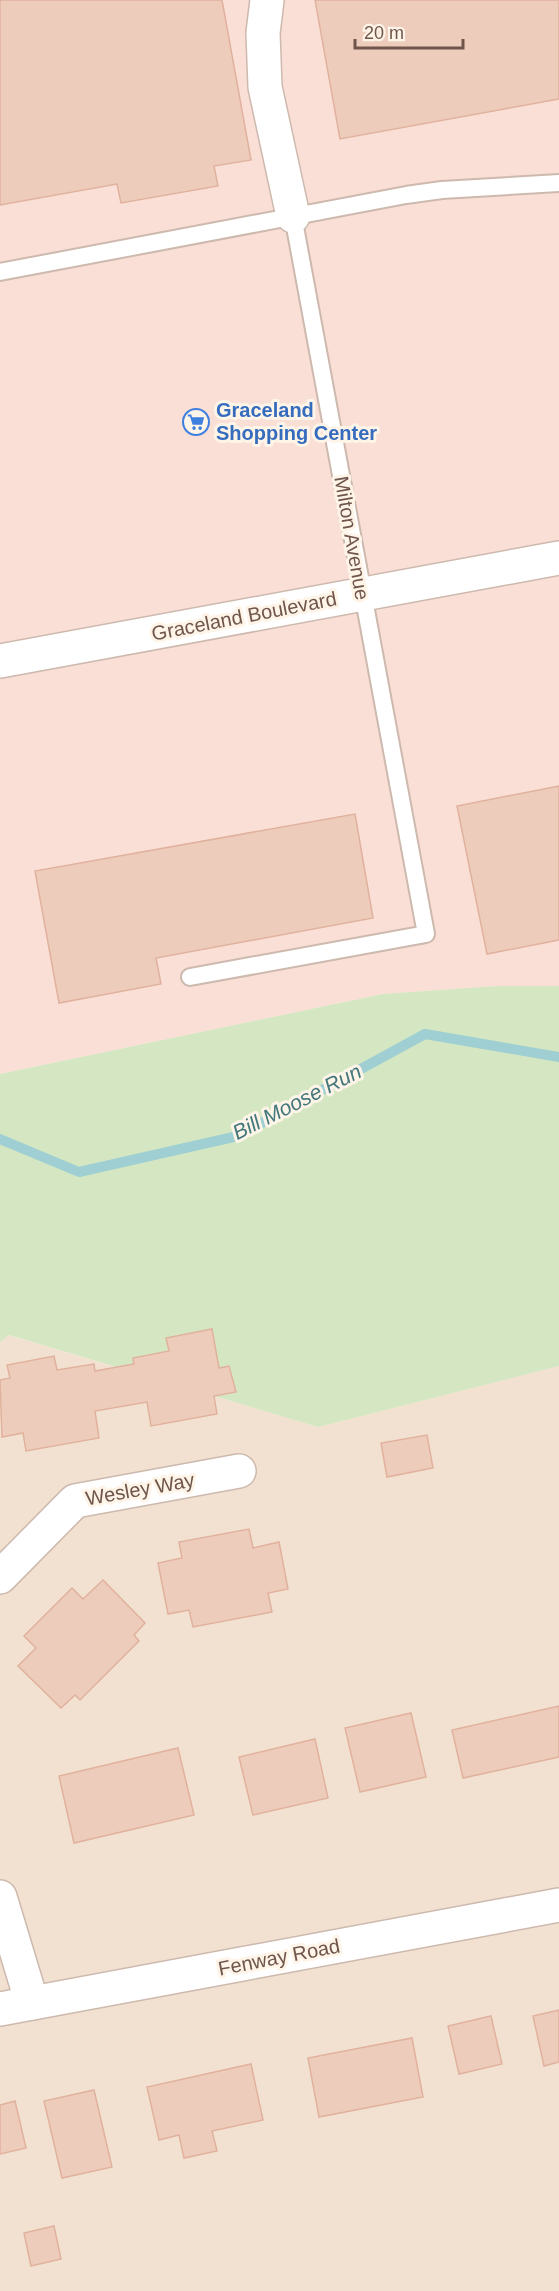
<svg xmlns="http://www.w3.org/2000/svg" width="559" height="2291" font-family="Arial,sans-serif">
  <rect width="100%" height="100%" fill="#faefe2"/>
  <path fill="#f2e1d1" d="M8,1335L318,1427L559,1366V2291H0V1342Z"/>
  <path fill="#fadfd7" d="M0,0H559V986H496L383,994L0,1074Z"/>
  <path fill="#d4e7c2" d="M496,986H559V1366L318,1427L9,1335L0,1342V1074L383,994Z"/>
  <g fill="none" stroke-linecap="round" stroke-linejoin="round">
    <path stroke="#9fcfd3" stroke-width="10" d="M0,1139L79,1172L238,1136L425,1034L559,1057"/>
  </g>
  <g fill="#eeccbc" stroke="#e0b29d" stroke-width="1.5">
    <path d="M0,0H222L251,160L214,166L218,186L121,203L117,184L0,205Z"/>
    <path d="M315,0H559V99L340,139Z"/>
    <path d="M559,786V940L487,954L457,806Z"/>
    <path d="M355,814L373,918L156,958L161,984L59,1003L35,871Z"/>
    <path d="M212,1329L219,1368L229,1366L236,1392L214,1396L217,1414L151,1426L147,1402L95,1411L99,1438L26,1451L23,1433L2,1437L0,1380L10,1378L7,1365L54,1356L57,1370L94,1364L95,1371L134,1364L133,1358L169,1351L166,1338Z"/>
    <path d="M427,1435L433,1468L387,1477L381,1443Z"/>
    <path d="M249,1529L253,1548L279,1542L288,1589L268,1593L272,1612L193,1627L189,1610L168,1614L158,1563L182,1558L179,1542Z"/>
    <path d="M103,1580L145,1623L134,1635L139,1641L80,1700L75,1695L61,1708L18,1666L36,1648L24,1636L72,1588L83,1599Z"/>
    <path d="M559,1706V1757L463,1778L452,1730Z"/>
    <path d="M411,1713L426,1777L360,1792L345,1728Z"/>
    <path d="M315,1739L328,1798L253,1815L239,1757Z"/>
    <path d="M178,1748L194,1815L74,1843L59,1776Z"/>
    <path d="M559,2010V2062L544,2066L533,2016Z"/>
    <path d="M491,2016L502,2064L459,2074L448,2026Z"/>
    <path d="M412,2038L423,2097L319,2117L308,2058Z"/>
    <path d="M251,2064L263,2120L212,2131L217,2151L184,2158L179,2135L159,2140L147,2087Z"/>
    <path d="M94,2090L112,2167L62,2178L44,2101Z"/>
    <path d="M15,2101L26,2148L0,2154V2105Z"/>
    <path d="M54,2226L61,2259L31,2266L24,2233Z"/>
  </g>
  <g fill="none" stroke-linecap="round" stroke-linejoin="round">
    <defs>
      <g id="lane">
        <path d="M0,272L406,195L442,190L559,183"/>
        <path d="M190,977L426,934L293,216"/>
      </g>
      <g id="street">
        <path d="M267,0L263,33L265,87L293,216"/>
        <path d="M0,661L559,558"/>
        <path d="M0,1577L75,1501L239,1471"/>
        <path d="M0,1897L32,2003"/>
        <path d="M0,2009L559,1905"/>
      </g>
    </defs>
    <use href="#lane" stroke="#cdb9ad" stroke-width="20"/>
    <use href="#street" stroke="#cdb9ad" stroke-width="36"/>
    <use href="#lane" stroke="#fff" stroke-width="16"/>
    <use href="#street" stroke="#fff" stroke-width="33"/>
  </g>
  <defs>
    <symbol id="supermarket-ring" viewBox="-11 -11 22 22"><circle r="9.5" fill="#fef4e8" stroke="#3f7fe0" stroke-width="1.5"/><path d="M-6-5.5h2.5l.6 2H6L4.5 2H-2.5L-4.4-4H-6ZM-1.5 3.2a1.3 1.3 0 1 0 .1 0ZM3 3.2a1.3 1.3 0 1 0 .1 0Z" fill="#3f7fe0"/></symbol>
  </defs>
  <g fill-rule="evenodd">
    <use href="#supermarket-ring" x="181" y="407" width="30" height="30"/>
  </g>
  <g text-anchor="middle" stroke-width="6" stroke-linejoin="round" paint-order="stroke">
    <g font-size="20" font-weight="bold" fill="#366cbe" stroke="#fef4e8" text-anchor="start">
      <text x="216" y="417">Graceland<tspan x="216" dy="23">Shopping Center</tspan></text>
    </g>
    <g font-size="20" fill="#70554b" stroke="#fef4e8">
      <text transform="translate(352 538) rotate(80)" y="7">Milton Avenue</text>
      <text transform="translate(244 616) rotate(-11)" y="7">Graceland Boulevard</text>
      <text transform="translate(140 1489) rotate(-10)" y="7">Wesley Way</text>
      <text transform="translate(279 1957) rotate(-11)" y="7">Fenway Road</text>
    </g>
    <g font-size="21" font-style="italic" fill="#43777c" stroke="#fef4e8">
      <text transform="translate(297 1102) rotate(-27)" y="7">Bill Moose Run</text>
    </g>
  </g>
  <path d="M355 39v9h108v-9" fill="none" stroke="#70554b" stroke-width="3"/>
  <text x="364" y="39" font-size="18" fill="#70554b" stroke="#fef4e8" stroke-width="4.5" paint-order="stroke">20 m</text>
</svg>
